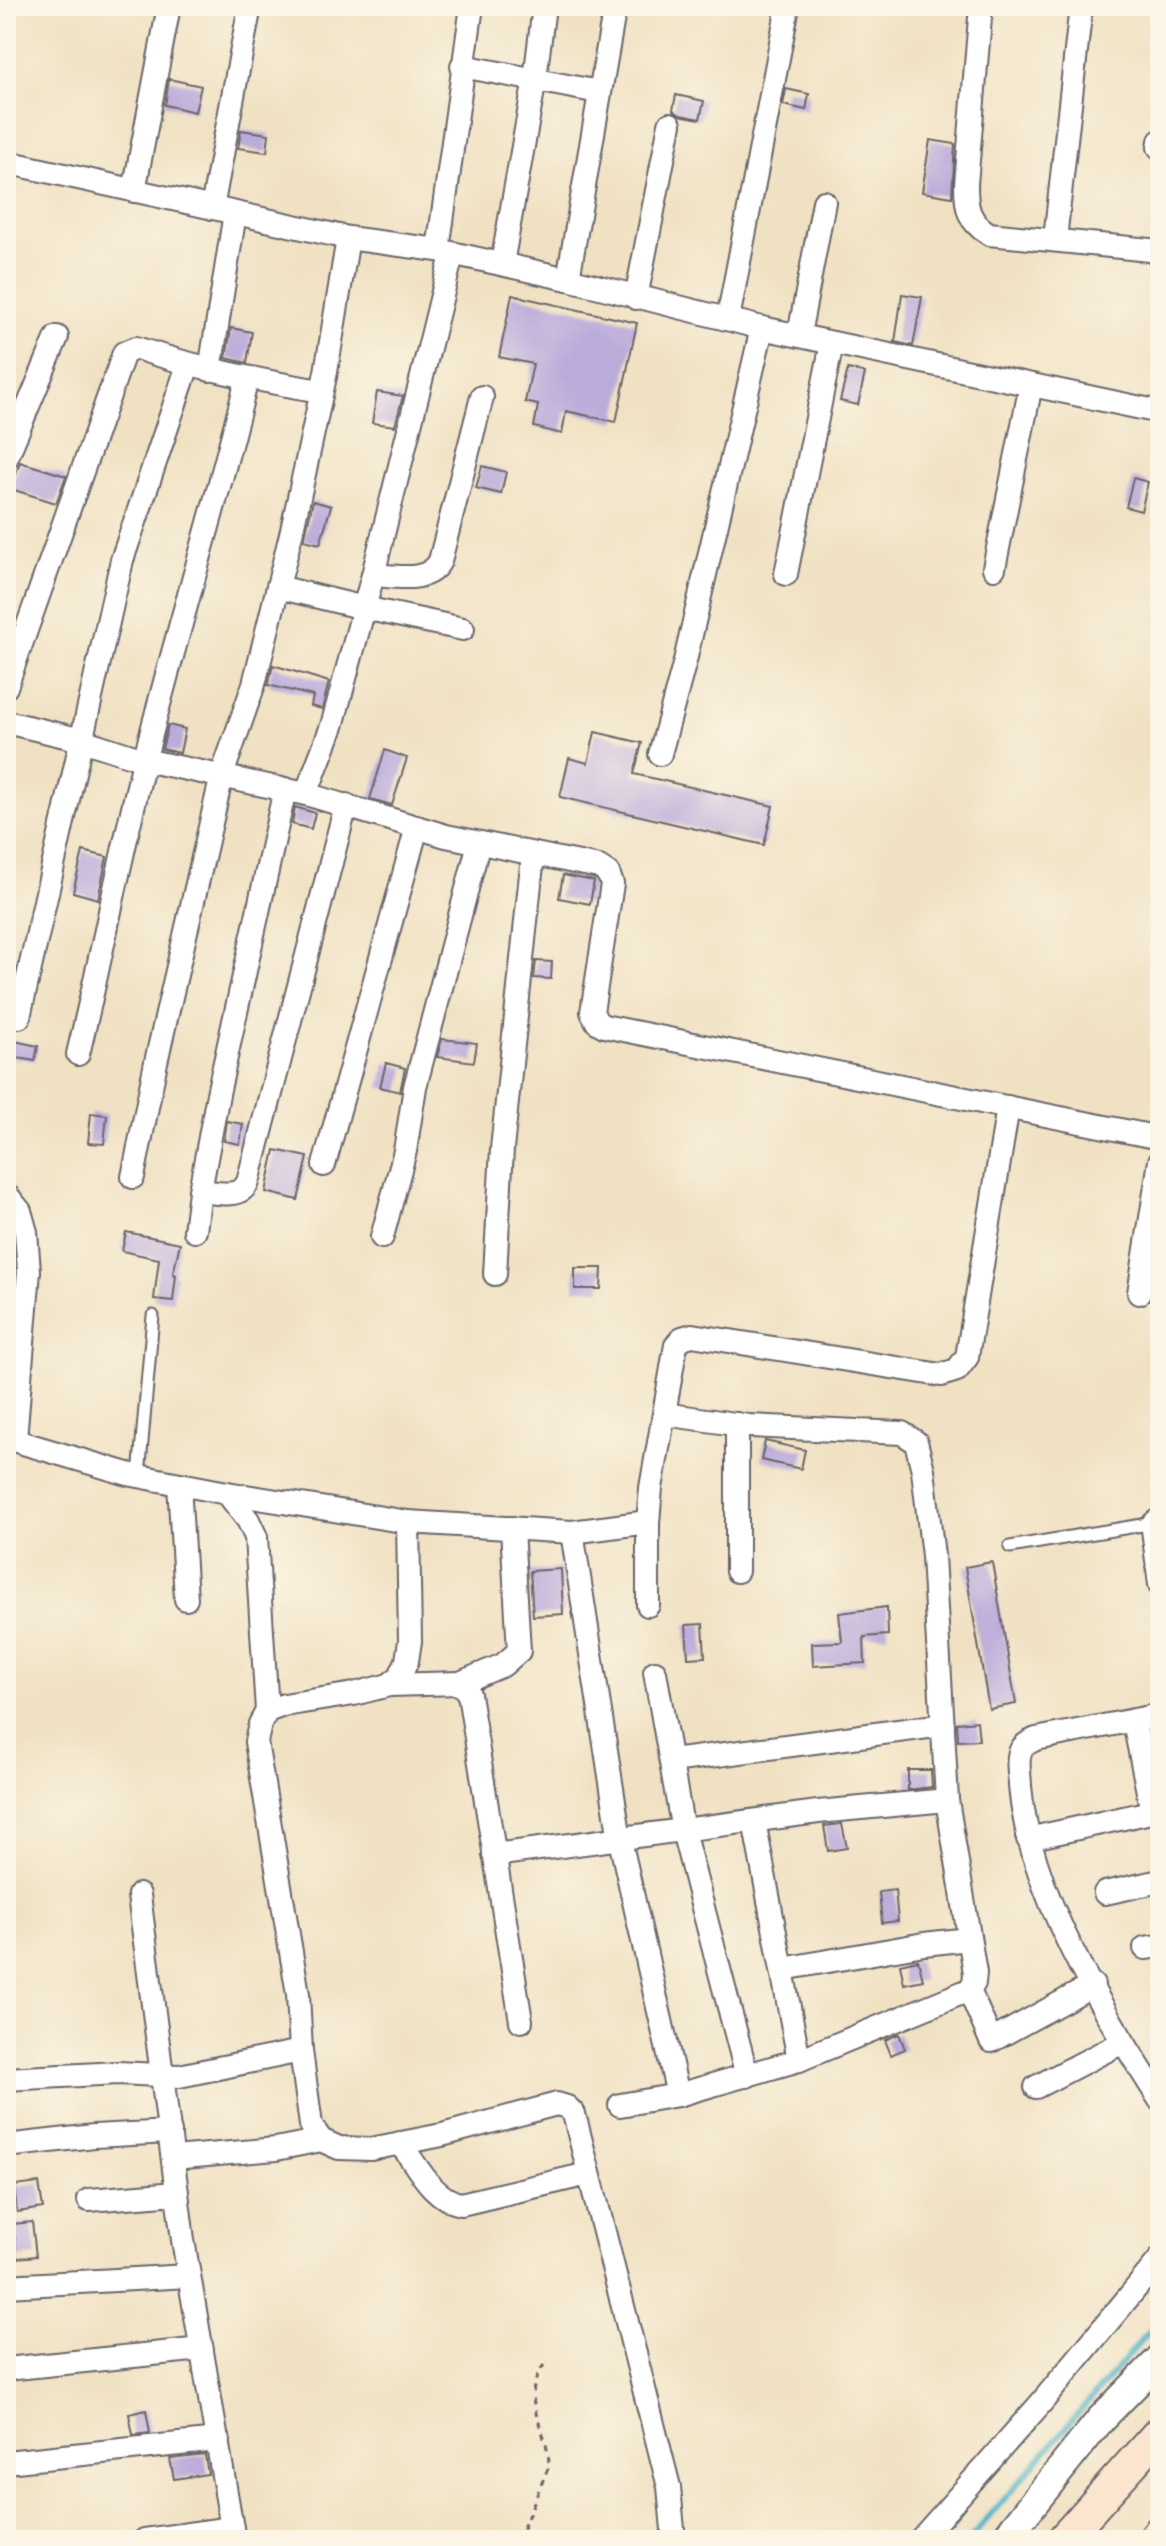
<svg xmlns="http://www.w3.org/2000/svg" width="1166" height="2546" font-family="'IM FELL Great Primer',serif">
  <rect width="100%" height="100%" fill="#fcf5e5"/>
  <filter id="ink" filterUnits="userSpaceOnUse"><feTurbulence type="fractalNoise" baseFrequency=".0125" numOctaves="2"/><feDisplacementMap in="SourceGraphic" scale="16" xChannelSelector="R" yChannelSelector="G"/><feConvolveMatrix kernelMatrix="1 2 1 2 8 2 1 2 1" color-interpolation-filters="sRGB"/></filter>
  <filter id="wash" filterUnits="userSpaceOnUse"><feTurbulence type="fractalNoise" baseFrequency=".006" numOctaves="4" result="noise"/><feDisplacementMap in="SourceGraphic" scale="32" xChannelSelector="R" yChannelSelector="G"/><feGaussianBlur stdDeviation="1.8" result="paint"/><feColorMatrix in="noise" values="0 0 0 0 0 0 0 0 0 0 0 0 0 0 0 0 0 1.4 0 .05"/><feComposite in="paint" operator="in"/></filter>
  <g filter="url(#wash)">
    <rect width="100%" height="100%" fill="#f0e1c2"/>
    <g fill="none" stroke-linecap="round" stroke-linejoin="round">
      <path stroke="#46afc5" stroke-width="6" d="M969,2540L1160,2319"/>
    </g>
    <g id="blocks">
      <g fill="#bbabda">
        <path d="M169,79L201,86L195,112L165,105Z"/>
        <path d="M786,89L809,94L806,110L783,105Z"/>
        <path d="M676,95L704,101L700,119L680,115L673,110Z"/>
        <path d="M241,130L269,134L267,152L238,148Z"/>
        <path d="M930,140L955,144L952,197L922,192Z"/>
        <path d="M902,294L922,297L913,346L895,342Z"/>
        <path d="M512,295L637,323L616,422L566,411L562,434L534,427L538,405L525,402L533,364L499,357Z"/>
        <path d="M231,328L252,332L247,363L226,358Z"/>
        <path d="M848,369L865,373L858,405L840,401Z"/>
        <path d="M377,392L403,396L395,426L372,423Z"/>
        <path d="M20,462L66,476L56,503L11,489Z"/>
        <path d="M482,466L506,472L501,494L476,488Z"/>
        <path d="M1133,478L1148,482L1141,511L1126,507Z"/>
        <path d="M313,501L331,506L320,544L304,540Z"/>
        <path d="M273,665L329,682L322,709L311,706L313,696L268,685Z"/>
        <path d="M168,725L185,729L180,753L162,749Z"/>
        <path d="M595,732L642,743L634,774L773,806L764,845L560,797L569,758L588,763Z"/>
        <path d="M385,750L407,758L392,805L370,799Z"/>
        <path d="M295,807L315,813L311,829L292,824Z"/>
        <path d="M83,851L107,857L98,899L73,892Z"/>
        <path d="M563,875L594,881L590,904L559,898Z"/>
        <path d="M536,961L552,962L551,979L534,978Z"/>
        <path d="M442,1039L477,1043L474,1062L437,1057Z"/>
        <path d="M10,1040L38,1046L35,1061L7,1056Z"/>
        <path d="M386,1063L405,1068L400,1092L380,1087Z"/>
        <path d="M91,1113L107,1115L104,1144L88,1143Z"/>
        <path d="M227,1121L243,1124L240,1144L224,1141Z"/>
        <path d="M275,1150L308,1157L298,1200L266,1192Z"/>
        <path d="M126,1232L180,1243L173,1274L176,1275L173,1301L154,1299L159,1259L122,1251Z"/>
        <path d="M575,1268H602L601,1289H575Z"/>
        <path d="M765,1441L805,1450L801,1469L761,1460Z"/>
        <path d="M992,1562L1016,1704L989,1709L965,1567Z"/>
        <path d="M561,1569L563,1614L533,1616L530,1571Z"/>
        <path d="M887,1607L888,1635L864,1637L865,1663L813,1666L812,1643L842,1642L839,1613Z"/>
        <path d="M703,1624L705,1657L688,1658L686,1625Z"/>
        <path d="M977,1721L979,1740L958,1741L957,1723Z"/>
        <path d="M908,1770H931L932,1787L908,1790Z"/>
        <path d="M842,1824L847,1848L828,1851L824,1826Z"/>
        <path d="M895,1890L898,1921L882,1923L879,1892Z"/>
        <path d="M918,1960L923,1980L904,1984L900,1964Z"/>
        <path d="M899,2034L905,2049L891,2055L885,2040Z"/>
        <path d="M39,2183L43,2208L17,2212L14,2186Z"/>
        <path d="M32,2222L36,2256L17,2258L13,2224Z"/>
        <path d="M146,2410L150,2433L133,2435L129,2414Z"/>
        <path d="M205,2455L208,2474L174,2479L170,2459Z"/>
      </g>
    </g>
  </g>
  <g filter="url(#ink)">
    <use href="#blocks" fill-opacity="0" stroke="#6a656a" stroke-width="2"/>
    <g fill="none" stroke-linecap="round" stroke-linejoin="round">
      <defs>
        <g id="service">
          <path d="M139,1476L153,1316"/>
          <path d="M1010,1547L1154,1523"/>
        </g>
        <g id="minor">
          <path d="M981,6L966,184C966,208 968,221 989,234L1160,251"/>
          <path d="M462,66L599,92"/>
          <path d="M1159,147L1160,141"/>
          <path d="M6,162L348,238L438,250L568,279L762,328L1160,412"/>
          <path d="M134,191L169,6"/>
          <path d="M212,208L250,6"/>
          <path d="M1055,239L1081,6"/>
          <path d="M438,250L472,6"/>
          <path d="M502,264L535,79L544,6"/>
          <path d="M568,279L615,6"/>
          <path d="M636,298L670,124"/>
          <path d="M728,319L788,6"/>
          <path d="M799,335L824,202"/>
          <path d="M210,370L235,213"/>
          <path d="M6,459L57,337"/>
          <path d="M994,568L1031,385"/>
          <path d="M786,574L832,343"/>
          <path d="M373,575C396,576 428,584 440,561L482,397"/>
          <path d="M278,587L364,608L463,629"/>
          <path d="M6,687L124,353L136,348C197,368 257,380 320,391"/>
          <path d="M6,722L82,740L144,760L306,794L446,836L599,867L608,873L612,884L592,1012L597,1022L604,1026L1160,1138"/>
          <path d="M660,754L685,661L762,328"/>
          <path d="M306,794L332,726L373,575L452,255"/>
          <path d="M19,1017L122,560L188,365"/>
          <path d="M78,1054C102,956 120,856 145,758C177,631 216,506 247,379"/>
          <path d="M324,1165L417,827"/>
          <path d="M133,1177L156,1062L222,775L254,684L292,530L326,372L348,238"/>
          <path d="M200,1191C216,1192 240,1200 248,1182L346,805"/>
          <path d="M6,1194L20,1211L26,1232L29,1271L15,1439"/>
          <path d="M195,1231L200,1191L218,1094L285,789"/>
          <path d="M382,1237L405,1151L415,1087L479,843"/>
          <path d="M495,1274L502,1149L533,855"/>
          <path d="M1139,1293L1160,1161"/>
          <path d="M664,1414L749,1426L902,1433L916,1442L923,1470L933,1556L947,1800L975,1973L974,1983L969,1990L799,2060L754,1821"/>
          <path d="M737,1424V1571"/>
          <path d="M6,1438L128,1474L227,1493L408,1522L572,1532L648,1522"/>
          <path d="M179,1484L186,1599"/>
          <path d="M227,1493L248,1520L256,1537L267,1711"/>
          <path d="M1160,1519L1154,1523L1153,1529L1160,1584"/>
          <path d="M408,1522L410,1641L407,1661L400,1676L389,1685L354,1694L284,1705L267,1711L260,1724L256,1742L298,1994L301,2051L311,2125L321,2140L339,2148L371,2149L442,2135L557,2104L567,2107L574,2114L669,2487L674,2540"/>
          <path d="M572,1532L620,1840L678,2095"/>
          <path d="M648,1605V1522L651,1488L676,1345L682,1338L692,1335L941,1375L957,1370L967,1357L1008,1107"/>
          <path d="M655,1672L683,1831L747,2076"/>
          <path d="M460,1683L503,1665L519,1651L512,1528"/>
          <path d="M389,1685L460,1683L469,1694L521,2021"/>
          <path d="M1160,1715L1036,1739C1030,1742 1024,1744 1021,1750C1016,1760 1020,1776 1020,1786C1029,1893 1103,2011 1160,2100"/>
          <path d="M1134,1722L1152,1812"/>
          <path d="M672,1761L943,1725"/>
          <path d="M1028,1839L1160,1810"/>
          <path d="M494,1855L818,1812L947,1800"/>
          <path d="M1105,1893L1160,1881"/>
          <path d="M139,1895L183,2240L234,2540"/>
          <path d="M1145,1948L1160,1946"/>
          <path d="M783,1969L924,1944L969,1939"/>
          <path d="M969,1990L991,2041L1093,1985"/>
          <path d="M6,2079L118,2073L179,2076L301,2051"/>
          <path d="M1036,2087L1123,2042"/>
          <path d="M620,2105L678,2095L799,2060"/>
          <path d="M400,2143C417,2165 432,2199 461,2204L588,2174"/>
          <path d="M6,2146L94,2136L170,2132"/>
          <path d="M173,2158L276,2149L321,2140"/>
          <path d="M89,2200L177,2193"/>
          <path d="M6,2286L189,2276"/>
          <path d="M6,2369L202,2349"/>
          <path d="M6,2462L218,2440"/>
          <path d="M145,2540L232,2528"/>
          <path d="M920,2540L1041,2403L1160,2259"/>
        </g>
        <path id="tertiary" d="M1004,2540L1101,2419L1160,2359"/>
        <g id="secondary">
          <path d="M1063,2540L1160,2432"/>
          <path d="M1154,2540L1160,2532"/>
        </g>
      </defs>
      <use href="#service" stroke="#6a656a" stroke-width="15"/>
      <use href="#minor" stroke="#6a656a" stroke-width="26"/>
      <use href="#tertiary" stroke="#6a656a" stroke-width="32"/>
      <use href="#secondary" stroke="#6a656a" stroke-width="36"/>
      <path stroke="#6a656a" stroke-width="3" stroke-dasharray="6 6" stroke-linecap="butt" d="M518,2540L549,2466C549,2428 517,2401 544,2365"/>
      <use href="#service" stroke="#fff" stroke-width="11"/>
      <use href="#minor" stroke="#fff" stroke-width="22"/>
      <use href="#tertiary" stroke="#fff" stroke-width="28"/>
      <use href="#secondary" stroke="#fbe5cf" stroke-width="32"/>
    </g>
  </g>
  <rect width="1166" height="2546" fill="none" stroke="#fcf5e5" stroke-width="32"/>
</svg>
